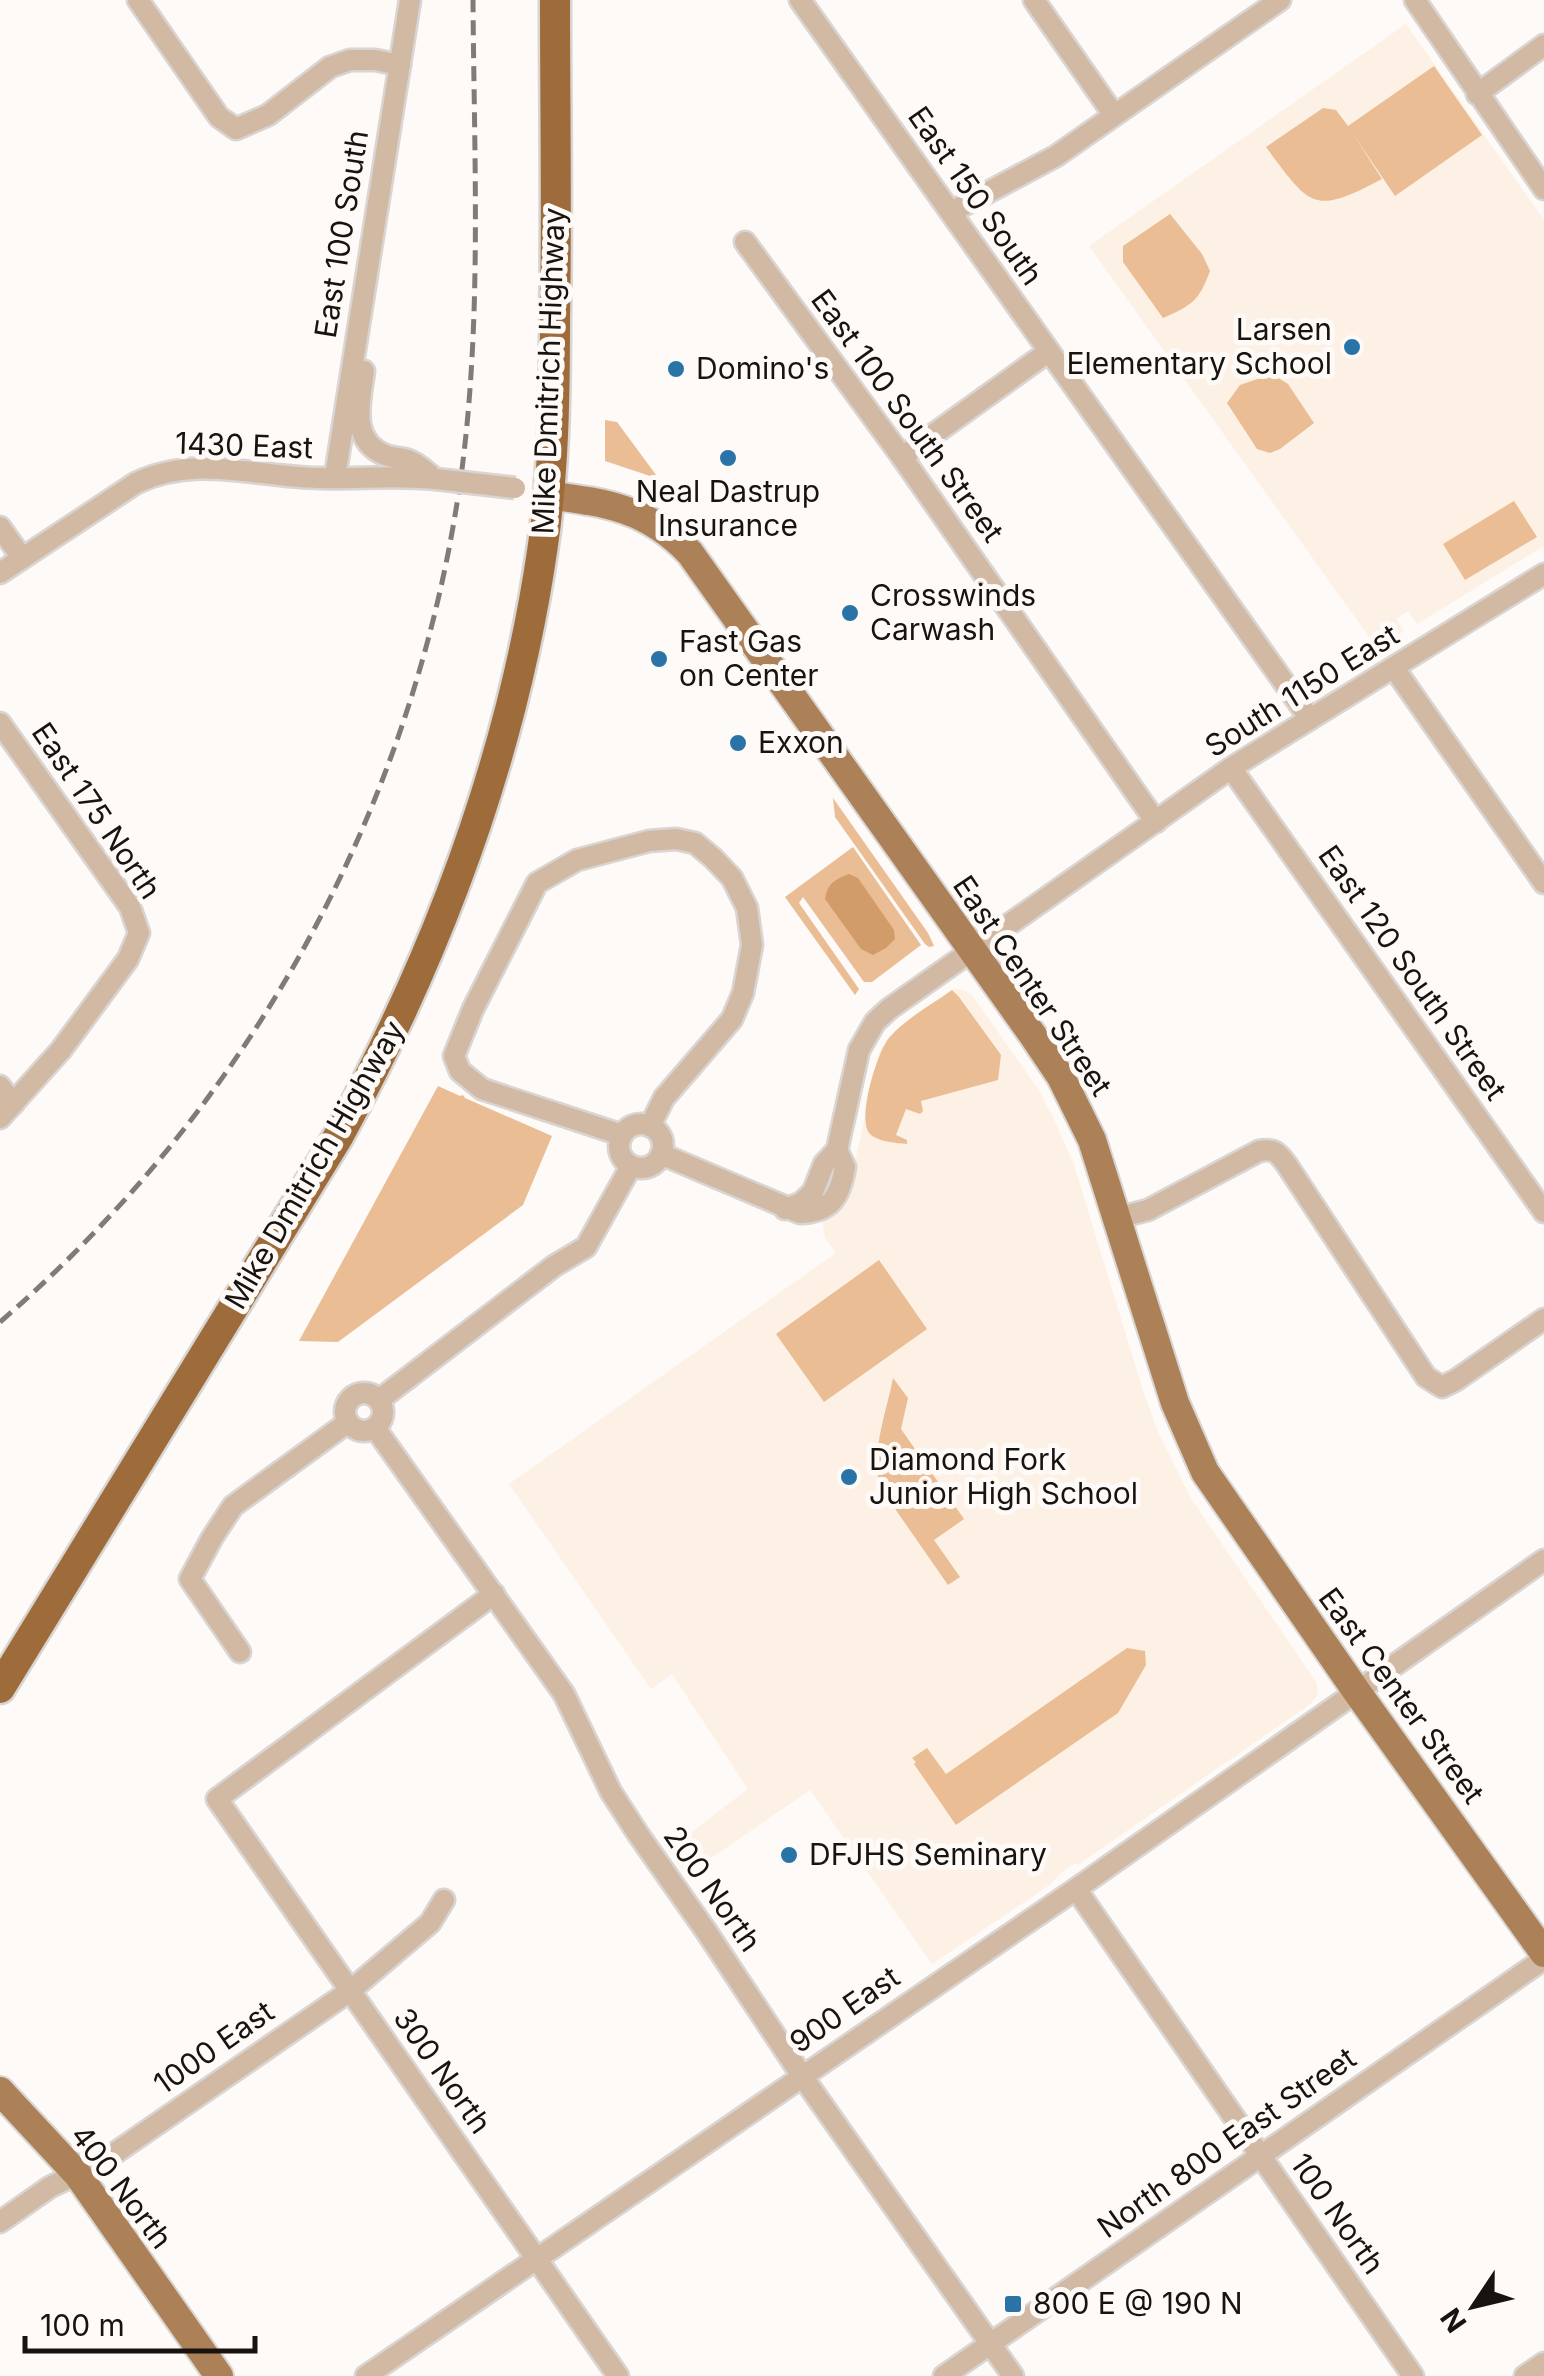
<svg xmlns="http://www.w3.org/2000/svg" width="1544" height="2376" font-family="Inter,sans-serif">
  <rect width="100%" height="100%" fill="#fdfaf7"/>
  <g fill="#fdf0e5">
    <path d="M1406,24L1544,220V546L1417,624L1408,611L1396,619L1404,631L1377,648L1089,246Z"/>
    <path d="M957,989L964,990L972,995L1038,1089L1052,1115L1074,1165L1144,1394L1158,1432L1190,1497L1316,1682L1318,1693L1315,1699L1309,1705L1079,1864H1074L1061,1873L1048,1886L932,1964L810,1790L685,1876L672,1847L748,1789L672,1674L651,1689L509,1484L836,1253L825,1238L822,1217L851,1180L879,1053L888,1038L900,1028L952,990Z"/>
  </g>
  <g fill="#eabd94">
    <path d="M1434,66L1482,135L1395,196L1353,134L1382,179C1313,216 1310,206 1266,147L1323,108L1336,110L1348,126Z"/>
    <path d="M1170,214L1202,254L1210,271C1199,301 1192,305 1163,318L1123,262V246Z"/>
    <path d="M1272,374L1288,384L1314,423L1280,449L1270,453L1257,449L1227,403L1240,385Z"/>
    <path d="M605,420L617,422L659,479L605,461Z"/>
    <path d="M1514,501L1537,537L1465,580L1443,544Z"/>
    <path d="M833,798L928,933L934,946L929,947L925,944L835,817Z"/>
    <path d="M853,847L921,945L872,982H864L803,897L799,903L859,989L855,995L785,897Z"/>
    <path d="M952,990L959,997L1001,1055L998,1080L921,1101L923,1111L920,1114L906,1109L896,1135L907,1140V1144C897,1143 878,1142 870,1134C856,1121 877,1052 889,1038C905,1019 931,1005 952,990Z"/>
    <path d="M438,1086L460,1096L463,1095L465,1098L552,1136L523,1205L338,1342L299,1341Z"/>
    <path d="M879,1260L927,1329L824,1402L776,1334Z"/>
    <path d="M893,1378L908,1398L901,1429L964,1519L934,1540L960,1577L948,1585L882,1490C868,1459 887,1411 893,1378Z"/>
    <path d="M1127,1648L1145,1651L1146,1665L1118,1713L956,1825L914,1764L916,1762L912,1758L927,1748L946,1774Z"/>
  </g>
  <path fill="#d19c6a" d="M849,874L858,878L894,930L895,939L886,948L873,955L861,949L825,899C827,884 835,879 849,874Z"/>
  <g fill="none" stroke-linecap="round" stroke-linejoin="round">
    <defs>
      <g id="minor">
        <path d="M138,0L219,117L236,129L268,115L330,67L350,60H375L400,65"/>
        <path d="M800,0L1310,719"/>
        <path d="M1034,0L1114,115"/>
        <path d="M1415,0L1544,189"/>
        <path d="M1477,94L1544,45"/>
        <path d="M951,212L1056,156L1280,0"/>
        <path d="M745,242L902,457L1156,822"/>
        <path d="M364,371C360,401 349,440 385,455C393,458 401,458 408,460C418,463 426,472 434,478"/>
        <path d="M902,457L1048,352"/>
        <path d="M335,477L410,0"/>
        <path d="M0,527L22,558"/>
        <path d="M0,573L136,483C197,454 255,477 319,478C358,479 397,475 436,479"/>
        <path d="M1394,668L1544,883"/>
        <path d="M0,723L130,907L139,933L128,959L61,1050L0,1118"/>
        <path d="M1231,768L1544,1212"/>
        <path d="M0,1086L13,1104"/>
        <circle cx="641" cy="1146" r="22"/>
        <path d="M622,1135L482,1089L460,1071L454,1056L473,1009L537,883L577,860L649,841L676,839L695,843L713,858L732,878L747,908L752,945L743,993L732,1019L664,1098L650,1126"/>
        <path d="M661,1154L800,1213C831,1212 840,1197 845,1167L837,1150"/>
        <path d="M785,1209L801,1203L813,1192L824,1164L837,1150L859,1050L875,1022L889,1009L1231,768L1544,574"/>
        <path d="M1117,1218L1148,1210L1259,1151C1275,1148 1278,1153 1287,1165L1426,1377L1442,1387L1456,1380L1544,1319"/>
        <circle cx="364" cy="1412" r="19"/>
        <path d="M379,1400L554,1266L586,1247L631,1166"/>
        <path d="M375,1428L564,1694L611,1792L638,1834L706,1931L802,2076L1013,2376"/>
        <path d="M494,1594L217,1799L618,2376"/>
        <path d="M240,1652L190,1579L212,1538L233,1506L347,1423"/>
        <path d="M1076,1889L1413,2376"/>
        <path d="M0,2222L50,2187L102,2162L350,1991L430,1923L444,1900"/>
        <path d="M366,2376L1076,1889L1544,1560"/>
        <path d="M944,2376L1544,1959"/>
        <path d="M1525,2376L1544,2363"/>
      </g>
      <g id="major">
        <path d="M548,495C607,503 647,508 690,553L1032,1034L1061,1077L1092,1140L1175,1403L1205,1472L1357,1692L1544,1953"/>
        <path d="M0,2091L78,2175L219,2376"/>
      </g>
      <path id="highway" d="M0,1688L338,1137C439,952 513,755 543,545C554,470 555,394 555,318C557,212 555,106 555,0"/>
    </defs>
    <use href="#minor" stroke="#d8d5d2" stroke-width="25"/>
    <use href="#major" stroke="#d8d5d2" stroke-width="32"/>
    <use href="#highway" stroke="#d8d5d2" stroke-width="35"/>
    <use href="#minor" stroke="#d2b9a3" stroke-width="20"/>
    <use href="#major" stroke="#ad8158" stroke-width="28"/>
    <use href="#highway" stroke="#9e6c3b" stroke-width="30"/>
    <path stroke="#7f7b76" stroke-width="5" stroke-dasharray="15 8" stroke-linecap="butt" d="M0,1322C253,1104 418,800 462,469C482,314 474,156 473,0"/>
    <defs>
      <path id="minor-bridge" d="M436,479L515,488"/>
    </defs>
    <use href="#minor-bridge" stroke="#d8d5d2" stroke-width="25" stroke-linecap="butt"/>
    <use href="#minor-bridge" stroke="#d2b9a3" stroke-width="20"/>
  </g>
  <g fill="#2a73a7" stroke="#fdfaf7" stroke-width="4">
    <circle cx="1352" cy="347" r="10"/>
    <circle cx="676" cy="369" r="10"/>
    <circle cx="728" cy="458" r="10"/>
    <circle cx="850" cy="613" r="10"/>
    <circle cx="659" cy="659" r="10"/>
    <circle cx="738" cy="743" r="10"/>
    <circle cx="849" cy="1477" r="10"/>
    <circle cx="789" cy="1855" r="10"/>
    <rect x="1003" y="2294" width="20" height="20" rx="5"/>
  </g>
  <g text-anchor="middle" stroke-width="10" stroke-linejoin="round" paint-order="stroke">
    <g font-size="30" fill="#18130e" stroke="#fdfaf7">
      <text transform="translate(975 196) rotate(55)" y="10">East 150 South</text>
      <text transform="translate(342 234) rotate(-81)" y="10">East 100 South</text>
      <text transform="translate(549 371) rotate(-88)" y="10">Mike Dmitrich Highway</text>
      <text transform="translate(907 416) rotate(54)" y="10">East 100 South Street</text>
      <text transform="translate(244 446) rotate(2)" y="10">1430 East</text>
      <text transform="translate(1302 691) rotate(-32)" y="10">South 1150 East</text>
      <text transform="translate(96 811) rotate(56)" y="10">East 175 North</text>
      <text transform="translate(1412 973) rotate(55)" y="10">East 120 South Street</text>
      <text transform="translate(1032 986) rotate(56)" y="10">East Center Street</text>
      <text transform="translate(315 1165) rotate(-60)" y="10">Mike Dmitrich Highway</text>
      <text transform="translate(1401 1696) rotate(54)" y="10">East Center Street</text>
      <text transform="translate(712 1889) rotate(55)" y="10">200 North</text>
      <text transform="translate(845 2010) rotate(-35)" y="10">900 East</text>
      <text transform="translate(214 2048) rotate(-35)" y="10">1000 East</text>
      <text transform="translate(442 2071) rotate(55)" y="10">300 North</text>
      <text transform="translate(1227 2143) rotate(-35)" y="10">North 800 East Street</text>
      <text transform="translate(121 2187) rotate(53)" y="10">400 North</text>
      <text transform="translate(1337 2214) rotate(55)" y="10">100 North</text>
    </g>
    <g font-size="30" fill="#18130e" stroke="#fdfaf7" text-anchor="start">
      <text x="1332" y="340" text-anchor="end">Larsen<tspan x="1332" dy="34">Elementary School</tspan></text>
      <text x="696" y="379">Domino's</text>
      <text x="728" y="502" text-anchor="middle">Neal Dastrup<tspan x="728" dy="34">Insurance</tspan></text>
      <text x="870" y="606">Crosswinds<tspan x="870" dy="34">Carwash</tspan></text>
      <text x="679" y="652">Fast Gas<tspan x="679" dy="34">on Center</tspan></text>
      <text x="758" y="753">Exxon</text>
      <text x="869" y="1470">Diamond Fork<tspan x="869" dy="34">Junior High School</tspan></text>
      <text x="809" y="1865">DFJHS Seminary</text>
      <text x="1033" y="2314">800 E @ 190 N</text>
    </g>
  </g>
  <g transform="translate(1474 2306) rotate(235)" stroke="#fdfaf7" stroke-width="8" paint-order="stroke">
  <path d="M0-8L18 38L0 25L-18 38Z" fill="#18130e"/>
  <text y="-15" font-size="28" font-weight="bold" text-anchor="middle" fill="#18130e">N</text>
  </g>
  <path d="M25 2336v15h230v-15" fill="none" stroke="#18130e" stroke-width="5"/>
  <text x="40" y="2336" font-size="30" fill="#18130e" stroke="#fdfaf7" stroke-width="8" paint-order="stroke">100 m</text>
</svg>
